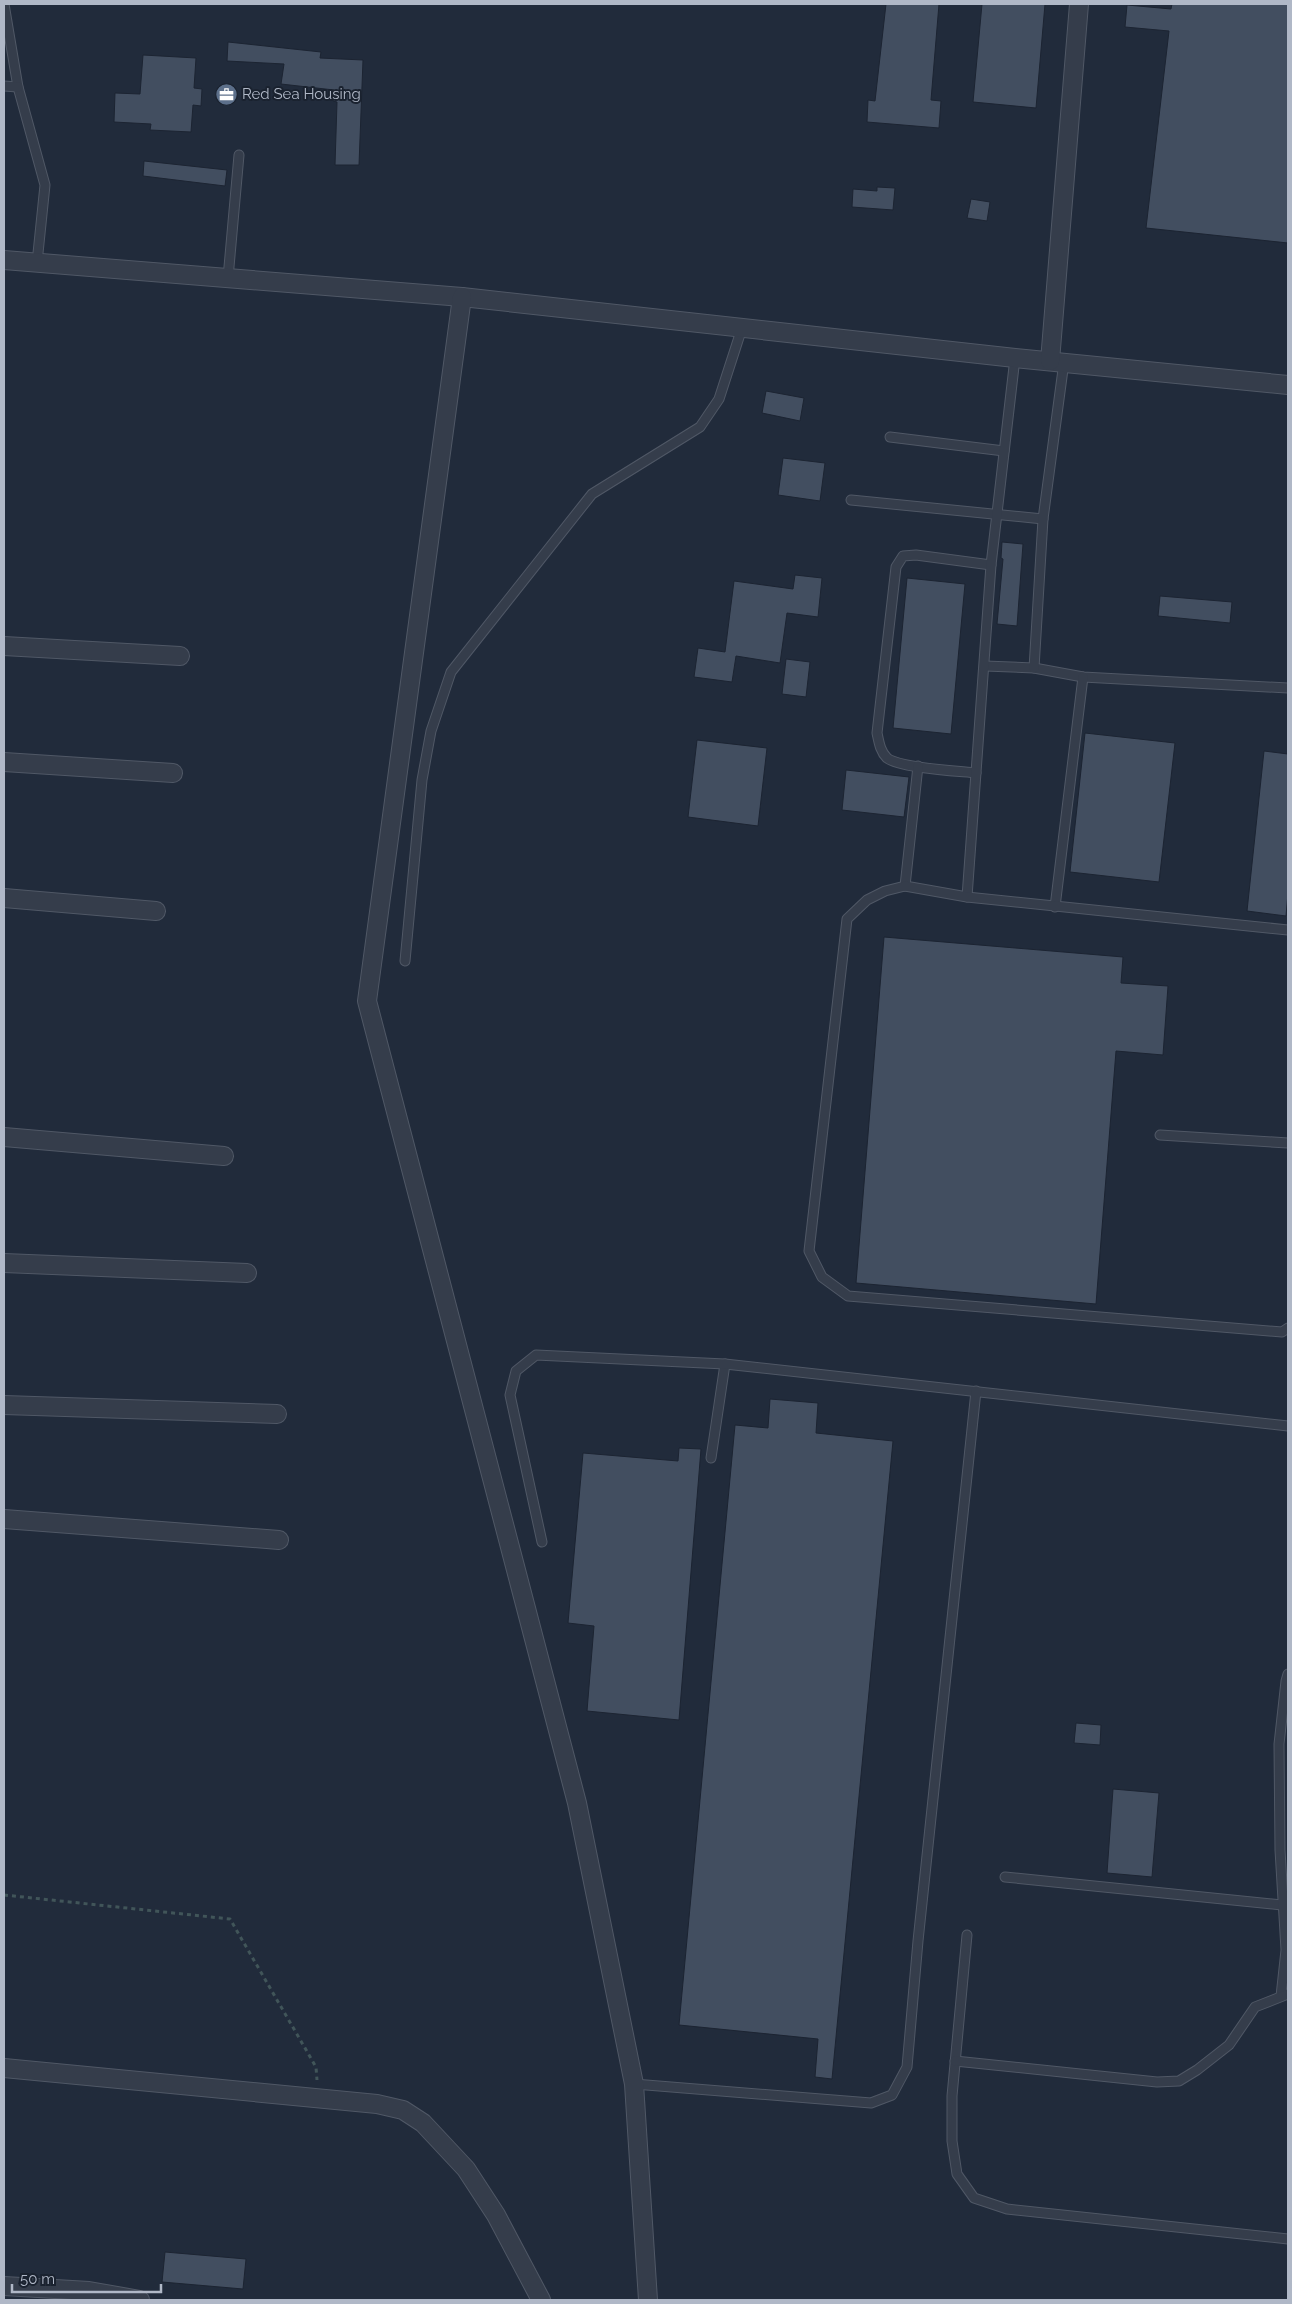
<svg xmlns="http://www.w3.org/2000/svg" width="1292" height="2304" font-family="Raleway,sans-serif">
  <rect width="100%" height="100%" fill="#212b3b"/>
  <g fill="#424e60" stroke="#1c2432">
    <path d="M886,4H939L931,100L941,101L939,128L867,122L868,100L875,101Z"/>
    <path d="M982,4H1045L1036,108L973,102Z"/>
    <path d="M1172,4H1288V243L1146,228L1169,31L1125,27L1127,5L1171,9Z"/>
    <path d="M228,42L321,52L320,58L363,60L359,165H335L337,102L333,101L334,90L281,84L284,64L227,61Z"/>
    <path d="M143,55L196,58L194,88L202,89L201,106L193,105L191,132L150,130L151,124L114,122L115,93L140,94Z"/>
    <path d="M144,161L227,170L225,186L143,176Z"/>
    <path d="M877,187L895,188L893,210L852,207L853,189L877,191Z"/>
    <path d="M971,199L990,202L987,221L967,218Z"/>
    <path d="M766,391L804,398L800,421L762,413Z"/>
    <path d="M783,458L825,463L820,501L778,495Z"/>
    <path d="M1002,542L1023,544L1017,626L997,624L1003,559L1001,558Z"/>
    <path d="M795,575L822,578L818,617L787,613L780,663L736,656L732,682L694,677L698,648L725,652L734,581L793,589Z"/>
    <path d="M907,578L965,584L951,734L893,728Z"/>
    <path d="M1160,596L1232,602L1230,623L1158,616Z"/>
    <path d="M786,659L810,662L806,697L782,694Z"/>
    <path d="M1085,733L1175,743L1159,882L1070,872Z"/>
    <path d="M697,740L767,748L758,826L688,817Z"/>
    <path d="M1264,751L1288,754V893L1286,916L1247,911Z"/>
    <path d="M846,770L909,777L904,817L842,810Z"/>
    <path d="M884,937L1123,957L1121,983L1168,986L1163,1055L1116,1051L1096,1304L856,1283Z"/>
    <path d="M770,1399L818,1403L816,1433L893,1441L832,2079L815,2077L818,2039L679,2025L735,1425L768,1428Z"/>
    <path d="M679,1448L701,1449L679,1720L587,1711L594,1626L568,1623L583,1453L678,1461Z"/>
    <path d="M1076,1723L1101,1725L1100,1745L1074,1743Z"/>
    <path d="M1113,1789L1159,1793L1152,1877L1107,1873Z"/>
    <path d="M165,2252L246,2259L243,2289L162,2282Z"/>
  </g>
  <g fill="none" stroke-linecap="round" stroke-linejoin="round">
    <defs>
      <g id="service">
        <path d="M4,4L18,87L45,185L37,263"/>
        <path d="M4,86L18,87"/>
        <path d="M228,278L239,155"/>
        <path d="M890,437L1004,451"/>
        <path d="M851,500L1043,519"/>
        <path d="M985,666L1034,668L1083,677L1288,688"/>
        <path d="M1034,668L1043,519L1064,362"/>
        <path d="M976,773C957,771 900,768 887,758C880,751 879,742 877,733L896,567L903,556L916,555L991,565"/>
        <path d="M905,886L918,766"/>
        <path d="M967,897L991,565L1015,358"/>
        <path d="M1055,907L1083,677"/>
        <path d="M1288,930L967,897L905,886L885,891L867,900L847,919L809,1251L822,1277L848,1296L1282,1332L1288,1328"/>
        <path d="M405,961L422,780L431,731L451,672L592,494L700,427L719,399L742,328"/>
        <path d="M1160,1135L1288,1143"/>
        <path d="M711,1458L725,1364"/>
        <path d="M542,1542L510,1395L516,1371L536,1355L725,1364L1288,1426"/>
        <path d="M1005,1877L1282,1905"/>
        <path d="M967,1935L952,2096V2141L957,2174L974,2198L1007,2209L1288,2239"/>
        <path d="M1281,1996L1286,1950L1280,1850L1279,1744L1286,1681L1288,1674"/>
        <path d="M955,2061L1157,2082L1179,2081L1197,2070L1229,2045L1255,2007L1288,1994"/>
        <path d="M634,2084L871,2103L892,2095L907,2067L918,1941L976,1391"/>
      </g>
      <g id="minor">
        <path d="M4,260L462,297L1015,358L1288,385"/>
        <path d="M462,297L367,1001L577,1803L634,2084L648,2300"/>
        <path d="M1050,361L1079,4"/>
        <path d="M4,646L180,656"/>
        <path d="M4,762L173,773"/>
        <path d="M4,898L156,911"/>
        <path d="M4,1137L224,1156"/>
        <path d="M4,1263L247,1273"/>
        <path d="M4,1405L277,1414"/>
        <path d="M4,1519L279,1540"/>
        <path d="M4,2068L377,2104L403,2110L423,2123L466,2169L496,2215L541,2300"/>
        <path d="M4,2286L89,2291L140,2300"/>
      </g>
    </defs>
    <use href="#service" stroke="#505866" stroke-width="11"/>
    <use href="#minor" stroke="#505866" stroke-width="20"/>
    <path stroke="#415559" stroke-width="3" stroke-dasharray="4 4" stroke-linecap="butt" d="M4,1895L230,1919L316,2067L317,2080"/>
    <use href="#service" stroke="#353d4b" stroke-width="9"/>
    <use href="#minor" stroke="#353d4b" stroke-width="18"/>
  </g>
  <defs>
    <symbol id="office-disc" viewBox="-11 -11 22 22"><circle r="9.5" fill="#5c6f8a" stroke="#1a222f"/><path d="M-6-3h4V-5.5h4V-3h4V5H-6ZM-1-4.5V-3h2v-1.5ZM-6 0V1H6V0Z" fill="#fff"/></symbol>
  </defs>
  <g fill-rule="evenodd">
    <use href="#office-disc" x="214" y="82" width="25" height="25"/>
  </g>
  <g text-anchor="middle" stroke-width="4" stroke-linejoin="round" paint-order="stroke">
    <g font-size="15" fill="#b0b8c7" stroke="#1a222f" text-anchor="start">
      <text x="242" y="99">Red Sea Housing</text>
    </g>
  </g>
  <rect width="1292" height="2304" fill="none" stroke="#b0b8c7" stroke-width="10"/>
  <path d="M12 2284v8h149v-8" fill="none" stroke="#b0b8c7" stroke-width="2.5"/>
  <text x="20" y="2284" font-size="15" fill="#b0b8c7" stroke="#1a222f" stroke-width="4" paint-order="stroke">50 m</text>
</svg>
